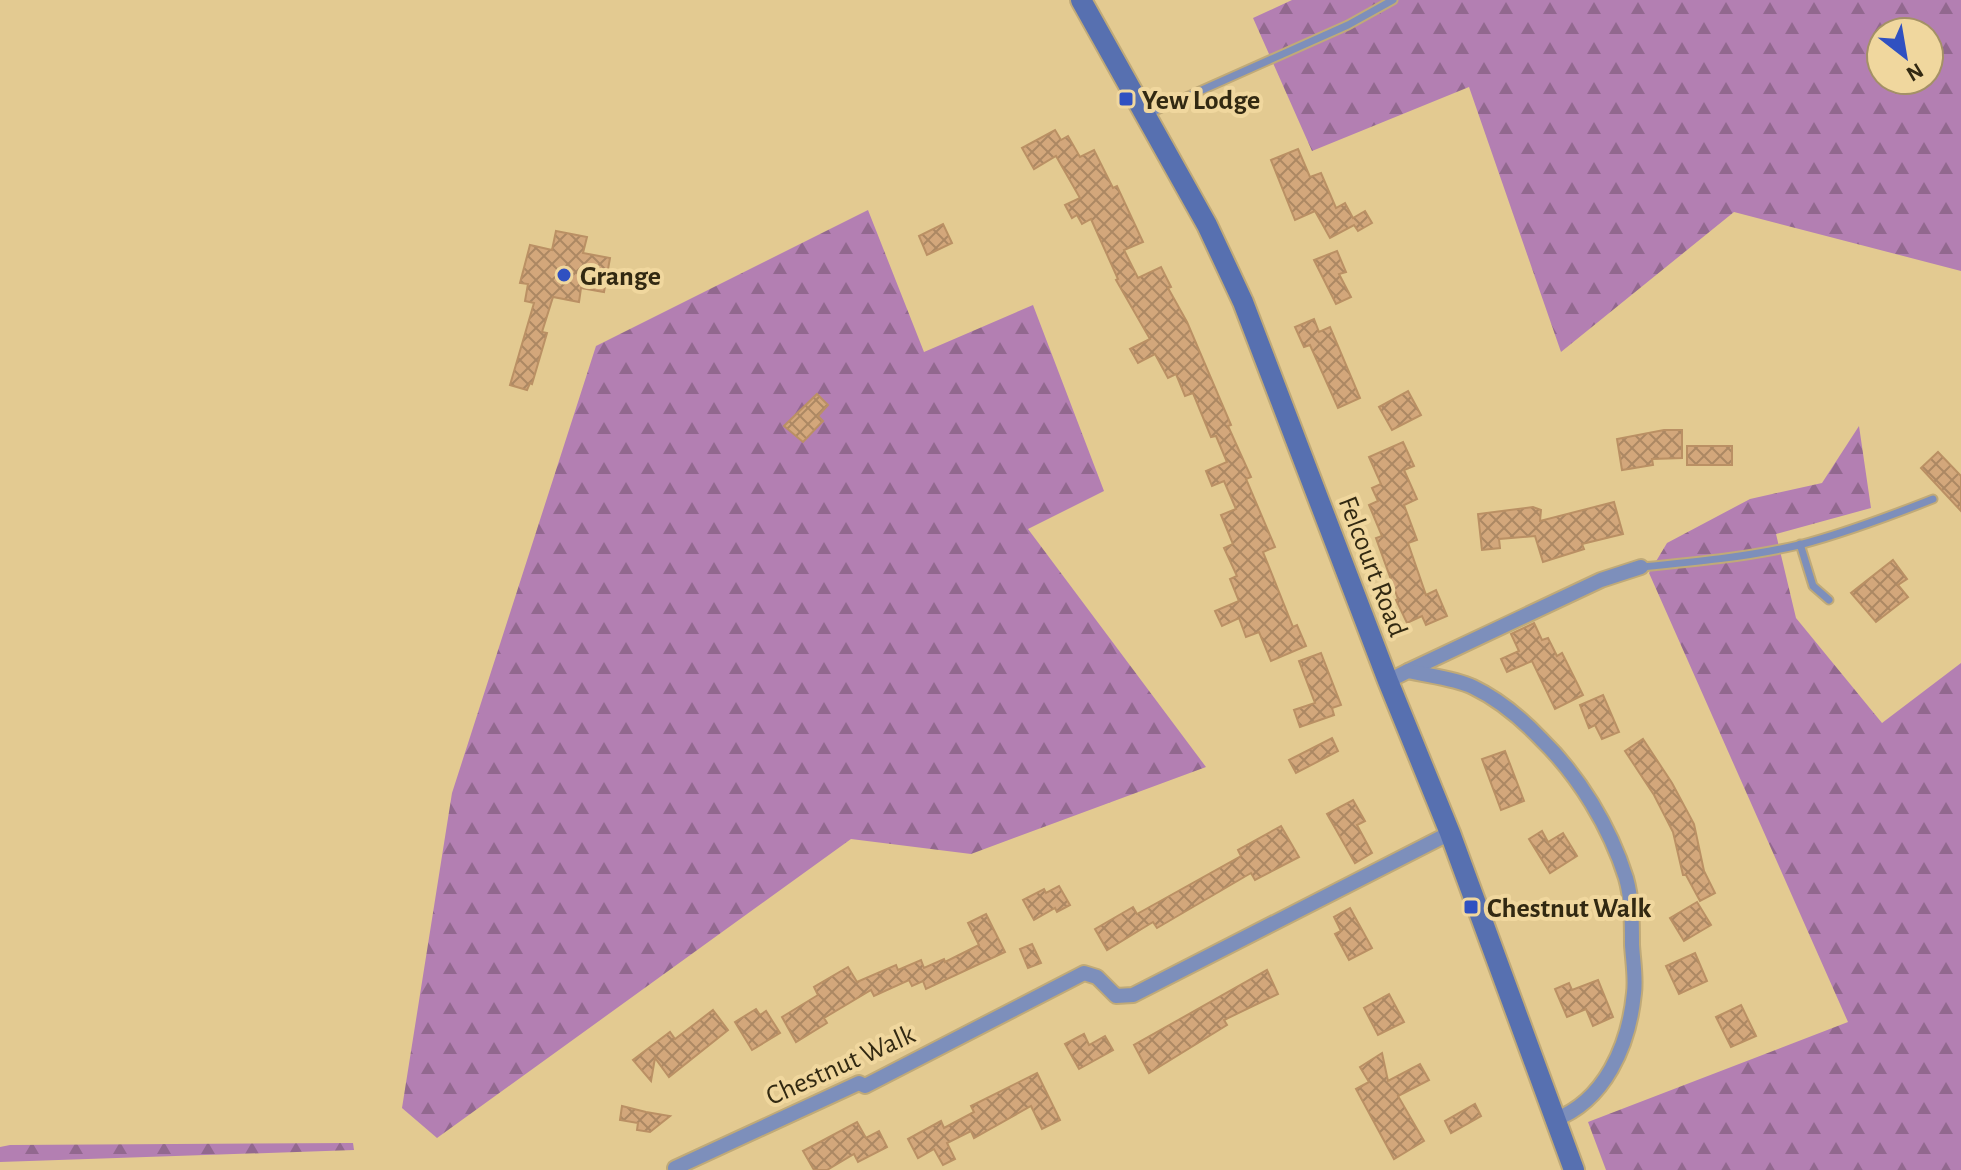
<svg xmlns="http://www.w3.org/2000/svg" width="1961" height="1170" font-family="'Alegreya Sans',sans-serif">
  <defs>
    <pattern id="forest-firs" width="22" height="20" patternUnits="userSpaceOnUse" patternTransform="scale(2)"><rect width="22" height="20" fill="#b37fb2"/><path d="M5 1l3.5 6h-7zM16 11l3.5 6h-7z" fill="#92688f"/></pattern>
    <pattern id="building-cross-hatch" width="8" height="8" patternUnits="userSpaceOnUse" patternTransform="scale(2)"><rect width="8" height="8" fill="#d3a77b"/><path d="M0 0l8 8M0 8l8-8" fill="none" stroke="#ac8863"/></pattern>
  </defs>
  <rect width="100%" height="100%" fill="#e3ca91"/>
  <g fill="url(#forest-firs)" fill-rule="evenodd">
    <path d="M1292,0H1961V271L1734,212L1561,352L1469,87L1312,151L1253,18ZM1881,32H1929V80H1881Z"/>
    <path d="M868,210L924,352L1033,305L1104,491L1028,529L1206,767L971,854L851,839L437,1138L402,1108L452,793L596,346Z"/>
    <path d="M1859,426L1871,508L1776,534L1796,618L1882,723L1961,663V1170H1606L1588,1122L1848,1022L1649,573L1667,543L1750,499L1822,483Z"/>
    <path d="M353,1143L354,1150L0,1162V1147L10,1145Z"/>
  </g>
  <g fill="url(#building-cross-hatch)" stroke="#ba9064" stroke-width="2">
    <path d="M1055,130L1061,140L1068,136L1080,157L1094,150L1113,188L1117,186L1143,242L1124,250L1138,278L1161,267L1171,287L1168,288L1187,322L1231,425L1228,426L1251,477L1246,479L1275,547L1263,552L1293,627L1297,625L1306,646L1271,661L1259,632L1246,637L1239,618L1222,626L1215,611L1239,601L1230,579L1237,576L1224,548L1233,544L1221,515L1236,509L1224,481L1212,486L1206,471L1227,462L1216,436L1211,437L1193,393L1185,396L1176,374L1168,378L1155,354L1138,363L1130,349L1150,339L1116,280L1118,279L1091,219L1082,224L1077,215L1072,218L1065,205L1080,198L1056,156L1034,169L1022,148Z"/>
    <path d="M1298,149L1310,177L1321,173L1336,208L1345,203L1353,218L1365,211L1372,223L1358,231L1354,225L1330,238L1315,211L1295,220L1271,160Z"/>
    <path d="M943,224L952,243L927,255L919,236Z"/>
    <path d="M556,231L587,237L583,253L610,258L604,292L581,288L579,302L553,297L542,332L547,333L532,384L530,383L527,390L510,385L534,303L525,301L528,284L520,283L530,245L552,250Z"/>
    <path d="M1337,251L1346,272L1339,274L1351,297L1336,304L1314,260Z"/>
    <path d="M1314,319L1319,332L1330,327L1360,398L1338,408L1310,345L1304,347L1295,327Z"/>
    <path d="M1408,391L1421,415L1392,430L1379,407Z"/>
    <path d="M817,394L828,405L818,416L823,421L803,442L784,426Z"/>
    <path d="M1664,430H1682V458L1652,459L1653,465L1622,470L1617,439Z"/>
    <path d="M1403,442L1414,466L1404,470L1417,499L1404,505L1417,540L1408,543L1426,595L1436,590L1447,616L1426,625L1422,616L1407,623L1396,600L1398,599L1376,538L1382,536L1369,505L1378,501L1372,488L1381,484L1369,457Z"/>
    <rect x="1687" y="446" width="45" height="19"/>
    <path d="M1938,452L1961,476V511L1921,468Z"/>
    <path d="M1614,502L1623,534L1582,544L1584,549L1543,562L1535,536L1499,539L1500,548L1482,550L1478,514L1533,507L1541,510L1540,521Z"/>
    <path d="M1893,560L1907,579L1898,585L1908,597L1876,622L1851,593Z"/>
    <path d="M1534,623L1542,640L1548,638L1557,656L1562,653L1583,695L1555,709L1532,661L1507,672L1501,659L1519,651L1511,634Z"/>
    <path d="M1321,653L1341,705L1332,708L1334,715L1300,727L1294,710L1315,703L1299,661Z"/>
    <path d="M1603,695L1619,732L1602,739L1595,725L1589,728L1580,705Z"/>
    <path d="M1332,738L1338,751L1296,773L1289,760Z"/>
    <path d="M1643,739L1672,783L1694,824L1704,871L1715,893L1700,901L1686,875H1683L1673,832L1654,795L1625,751Z"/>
    <path d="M1505,751L1524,801L1501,810L1482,759Z"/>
    <path d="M1353,800L1365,821L1357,825L1372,853L1355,863L1327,814Z"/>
    <path d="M1281,826L1299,857L1255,880L1251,873L1157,928L1153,922L1107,950L1095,929L1133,907L1137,914L1241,856L1238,850Z"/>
    <path d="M1542,831L1548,842L1563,833L1577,856L1550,873L1529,839Z"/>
    <path d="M1059,886L1070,905L1057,912L1055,908L1034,920L1023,900L1044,889L1046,893Z"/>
    <path d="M1697,902L1711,925L1684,941L1670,918Z"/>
    <path d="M1350,908L1372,948L1349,960L1335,934L1341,931L1334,917Z"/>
    <path d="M986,914L1005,952L926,989L923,981L912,986L909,980L874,996L871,990L824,1018L827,1023L796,1042L782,1017L818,995L814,987L848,967L857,982L896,965L898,970L921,960L924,968L944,959L945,962L979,945L968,923Z"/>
    <path d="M1032,944L1041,963L1028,968L1020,949Z"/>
    <path d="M1695,953L1707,981L1679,994L1666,966Z"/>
    <path d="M1267,970L1278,994L1224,1020L1227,1025L1149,1073L1134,1045Z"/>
    <path d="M1598,980L1613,1017L1593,1026L1586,1009L1567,1017L1555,989L1569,983L1572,990Z"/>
    <path d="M1389,994L1404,1022L1378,1035L1364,1008Z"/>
    <path d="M1741,1005L1756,1036L1731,1047L1716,1017Z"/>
    <path d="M756,1009L760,1015L766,1011L780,1033L752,1050L735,1022Z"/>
    <path d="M713,1010L728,1030L669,1077L655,1058L651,1081L633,1060L670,1032L675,1039Z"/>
    <path d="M1084,1034L1089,1045L1105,1036L1113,1050L1079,1069L1065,1044Z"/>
    <path d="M1382,1053L1388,1081L1420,1064L1429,1080L1398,1096L1424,1141L1394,1159L1356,1089L1369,1082L1360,1067Z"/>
    <path d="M1037,1073L1060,1120L1042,1129L1031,1106L974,1138L971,1131L947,1143L955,1159L943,1165L934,1149L918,1158L908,1139L941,1121L944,1128L974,1112L971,1106Z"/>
    <path d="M1475,1104L1481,1116L1451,1133L1445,1121Z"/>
    <path d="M622,1106L646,1112L670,1116L650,1132L637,1130L638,1123L620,1120Z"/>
    <path d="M857,1122L866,1138L879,1131L887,1147L858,1162L854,1154L827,1170H814L803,1151Z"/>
  </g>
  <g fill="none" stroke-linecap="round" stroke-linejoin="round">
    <defs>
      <g id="lane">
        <path d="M1148,114L1348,25L1393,0"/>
        <path d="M1800,544L1813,586L1829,600"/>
        <path d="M1641,567C1694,562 1747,557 1799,545C1845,533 1890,516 1933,499"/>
      </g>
      <g id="street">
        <path d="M1408,671L1601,580L1641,567"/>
        <path d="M1388,681L1408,671C1429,676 1454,678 1473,687C1498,699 1522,719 1541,739C1579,776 1610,827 1626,878C1632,899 1632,923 1632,945C1633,961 1636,978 1634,993C1629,1045 1605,1101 1554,1120"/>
        <path d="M675,1168L859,1083L865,1086L1084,973L1097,977L1116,996L1133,995L1450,833"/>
      </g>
      <path id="secondary" d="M1081,0L1207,225L1243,302L1388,681L1450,833L1574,1170"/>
    </defs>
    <use href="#lane" stroke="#c0aa78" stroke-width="11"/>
    <use href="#street" stroke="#c0aa78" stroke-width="18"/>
    <use href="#secondary" stroke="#c0aa78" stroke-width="24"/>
    <use href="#lane" stroke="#7d8fbb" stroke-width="7"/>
    <use href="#street" stroke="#7d8fbb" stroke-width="14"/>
    <use href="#secondary" stroke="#5770b0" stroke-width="20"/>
  </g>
  <g fill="#3051c1" stroke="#f0d79e" stroke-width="3">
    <rect x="1118" y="91" width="16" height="16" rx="4"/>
    <circle cx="564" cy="275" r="8"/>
    <rect x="1463" y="899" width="16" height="16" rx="4"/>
  </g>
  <g text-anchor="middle" stroke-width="8" stroke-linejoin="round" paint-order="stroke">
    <g font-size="28" font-weight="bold" fill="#322912" stroke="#f0d79e" text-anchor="start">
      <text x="1142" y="109">Yew Lodge</text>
      <text x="580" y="285">Grange</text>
      <text x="1487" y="917">Chestnut Walk</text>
    </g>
    <g font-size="28" fill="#322912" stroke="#f0d79e">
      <text transform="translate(1374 566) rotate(69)" y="10">Felcourt Road</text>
      <text transform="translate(840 1064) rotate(-24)" y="10">Chestnut Walk</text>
    </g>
  </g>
  <g transform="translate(1905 56) rotate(149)"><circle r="38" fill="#f0d79e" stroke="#a49166" stroke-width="2"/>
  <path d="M0-6L14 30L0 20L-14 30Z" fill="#3051c1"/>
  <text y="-12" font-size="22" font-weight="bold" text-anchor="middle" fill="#322912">N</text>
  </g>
</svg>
